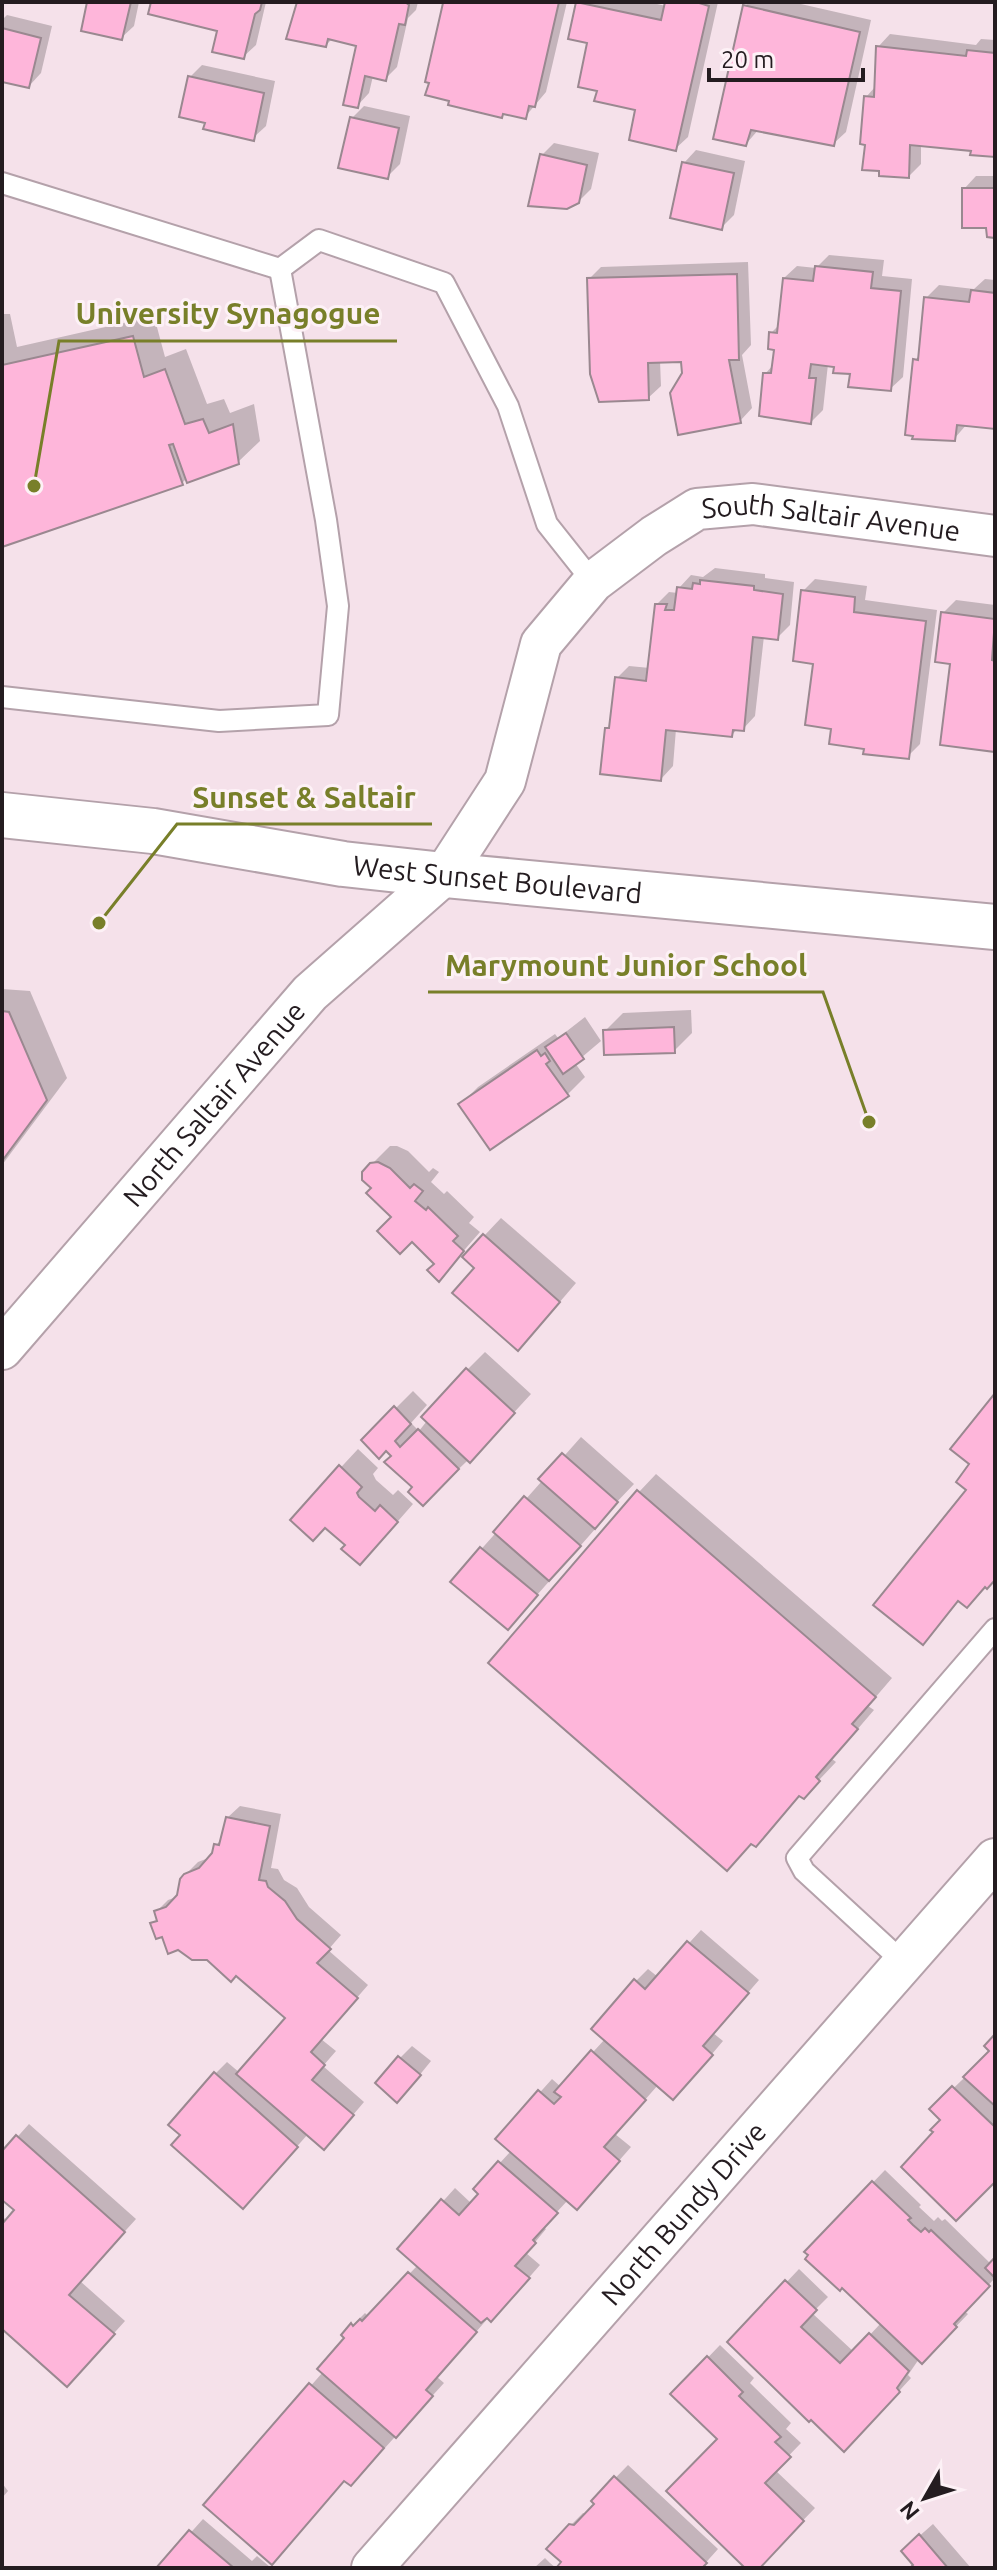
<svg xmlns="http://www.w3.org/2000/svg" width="997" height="2570" font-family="Ubuntu,sans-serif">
  <rect width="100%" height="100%" fill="#f5e1ea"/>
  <g fill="#0003">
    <path d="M89,2H139L134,26L121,38Z"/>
    <path d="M153,2H266L256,45L243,57L219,30Z"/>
    <path d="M297,2H418L416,10L408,18L397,67L385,79L373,76L369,93L357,106L358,44L333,38L326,45Z"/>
    <path d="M445,2H567L546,92L525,117L505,112L502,116Z"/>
    <path d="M578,2H648L666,6L667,2H718L688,137L675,149L637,109L599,90L590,42L571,37Z"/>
    <path d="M749,2H792L871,20L846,132L833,144L759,129L746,144L745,6Z"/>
    <path d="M7,15L52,26L41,73L29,86L2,80V20Z"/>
    <path d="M890,34L976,45L981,39L995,40V154L921,145V164L909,176L867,143L866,97L876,86L878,47Z"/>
    <path d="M202,65L275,81L266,126L253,138L190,77Z"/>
    <path d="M364,106L410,116L400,164L387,177L352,118Z"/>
    <path d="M554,143L599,153L591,189L578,202L542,155Z"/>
    <path d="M696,150L745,161L734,215L721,228L684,163Z"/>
    <path d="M976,176H995V235L964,189Z"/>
    <path d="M829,255L884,260L882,276L912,279L903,377L890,389L836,365L828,364L823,410L811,422L765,374L774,364L776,349L771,333L780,324L784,278L797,266L816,268Z"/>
    <path d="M748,262L751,345L742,355L752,408L740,421L684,374L683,360L660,361L661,386L648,398L589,279L601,267Z"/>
    <path d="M985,279L995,280V427L967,424L954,439L915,360L921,354L926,298L939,285L974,289Z"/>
    <path d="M2,314H10L17,347L154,316L165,357L186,349L207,404L224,399L230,413L254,404L260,441L238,462L187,478L182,483L2,545Z"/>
    <path d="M715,568L765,574V578L794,582L790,625L778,637L764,636L755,716L743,729L738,728L732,735L676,729L673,766L661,779L607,729L612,724L617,678L629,666L650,668L657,604L669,592L678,593L679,588L691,575L703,577Z"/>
    <path d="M815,579L867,586L865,600L937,610L920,744L908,756L866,747L833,727L815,662L803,591Z"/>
    <path d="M956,600L995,605V750L952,662L943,613Z"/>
    <path d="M2,989L30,991L67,1078L2,1165Z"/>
    <path d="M691,1010L692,1033L674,1051L605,1031L623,1013Z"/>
    <path d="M585,1017L601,1041L575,1063L585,1077L568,1094L461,1104L478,1087L555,1034L558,1038Z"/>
    <path d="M390,1146H397L408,1151L429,1172L433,1168L439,1172L431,1182L444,1194L447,1191L474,1217L469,1223L480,1232L439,1279L437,1263L394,1217L364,1172Z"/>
    <path d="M501,1218L576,1283L535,1331L476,1268L484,1236Z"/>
    <path d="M485,1352L531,1394L487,1442L423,1503L394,1456L386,1448L364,1440L413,1391L427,1405L411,1423L419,1431L467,1370Z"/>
    <path d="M995,1397V1579L967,1606L960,1600L923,1643L969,1490L972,1464Z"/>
    <path d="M581,1437L634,1484L594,1526L596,1528L508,1628L453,1581Z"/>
    <path d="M358,1449L378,1468L373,1474L376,1480L393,1495L398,1490L413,1504L377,1545L326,1526L292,1520Z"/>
    <path d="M656,1474L892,1678L868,1706L874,1710L832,1759L836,1762L804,1796L801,1795L756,1844L639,1492Z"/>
    <path d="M240,1806L281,1814L271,1868L278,1869L284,1880L297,1888L309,1907L341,1935L328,1950L368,1985L321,2039L336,2051L323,2066L364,2102L336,2135L308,2134L255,2194L183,2135L215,2074L227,2062L240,2073L287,2018L237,1973L163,1934L152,1924L158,1918L156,1912L168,1900L179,1896L185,1875L198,1862L211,1857L216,1845L223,1838L227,1818Z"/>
    <path d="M701,1930L759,1980L713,2033L723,2041L685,2086L658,2085L615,2134L631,2147L589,2195L568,2200L543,2227L546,2229L526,2253L540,2265L503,2307L489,2317L437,2377L444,2383L363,2472L345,2480L206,2505L323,2372L353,2325L365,2313L367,2315L374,2310L418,2265L400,2249L455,2188L472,2204L481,2194L476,2189L511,2151L498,2139L552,2079L561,2087L605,2039L636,1981L648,1969L658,1977Z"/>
    <path d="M995,2037V2179L936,2131L943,2120L932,2109L992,2051Z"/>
    <path d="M412,2046L431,2061L409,2088L400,2058Z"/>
    <path d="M29,2124L136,2219L80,2281L125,2321L79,2372L2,2326V2216L7,2221L17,2210L2,2197V2154Z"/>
    <path d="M885,2170L921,2205L919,2207L934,2221L938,2217L942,2221L945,2219L991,2264L995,2260V2278L964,2311L968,2314L922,2362L919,2359L908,2375L911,2378L857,2437L730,2342L799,2269L828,2297L812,2313L854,2352L881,2323L807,2251Z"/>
    <path d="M720,2345L754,2378L750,2383L791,2423L786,2429L801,2443L775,2470L815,2508L757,2568H748L720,2439L673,2394Z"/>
    <path d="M628,2465L718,2549L701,2568L560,2567L570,2526L583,2513L587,2514L597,2504L593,2501Z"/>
    <path d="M2,2483L8,2491L2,2498Z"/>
    <path d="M203,2519L252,2561L257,2556L270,2567L159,2568Z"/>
    <path d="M933,2524L971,2568H912L915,2564L916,2539Z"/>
    <path d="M545,2558L550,2563L556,2568H534Z"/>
  </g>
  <g fill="#feb6da" stroke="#9a8890" stroke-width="2">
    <path d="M87,2H131L122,40L81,31Z"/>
    <path d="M151,2H262L260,10L255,14L244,59L212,52L217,31L148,14Z"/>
    <path d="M297,2H405L409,5L405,25L399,24L386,81L365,76L358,108L343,105L356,46L328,39L326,47L286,39Z"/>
    <path d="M439,2H559L535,107L529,106L526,119L503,114L502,118L448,105L449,101L425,95L429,83L425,82L443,3Z"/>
    <path d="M576,2L661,20L665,2H696L709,6L676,151L629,140L635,110L594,101L597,91L578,87L587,43L568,39Z"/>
    <path d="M743,5L860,32L834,146L751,130L746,146L713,139Z"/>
    <path d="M2,28L41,38L29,88L2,82Z"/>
    <path d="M876,46L966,56L967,50L995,53V157L970,155L971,151L910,145L909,178L879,176V171L862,170L865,145L860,144L864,96L874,97Z"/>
    <path d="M188,76L264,93L254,141L203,129L205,123L179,117Z"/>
    <path d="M350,117L399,128L388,179L338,168Z"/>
    <path d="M540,154L587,165L579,203L567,209L528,206Z"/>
    <path d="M682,162L734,173L722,230L670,218Z"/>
    <path d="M962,188H995V238L987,237L986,228H962Z"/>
    <path d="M815,266L873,272L871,288L901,291L891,391L848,387L850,374L833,373L834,367L811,364L809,378H816L811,424L759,416L763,373H771L774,350L768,349L769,332L777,333L783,278L813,281Z"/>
    <path d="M737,274L739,360H729L741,423L678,435L670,393L682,373L681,362L648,363L649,400L599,402L590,374L587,278Z"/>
    <path d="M971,290L995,293V429L957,425L955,441L912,439L913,436L905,435L913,359L918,360L924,297L969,302Z"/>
    <path d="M133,336L144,377L165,369L185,424L203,419L209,433L233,424L239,464L187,483L173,444L169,445L183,485L2,547V365Z"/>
    <path d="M700,580L754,586V590L783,594L778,640L753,637L744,731L733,730L732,737L666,730L661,781L600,774L605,728H609L615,677L646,681L655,604H667L665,610H674L677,587L692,589L693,583L700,584Z"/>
    <path d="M801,590L855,597L854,612L926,621L909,759L863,754L864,749L829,744L831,729L805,725L813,664L793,661Z"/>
    <path d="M941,612L995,619L992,660L995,661V752L940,745L950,664L935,662Z"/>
    <path d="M2,1011L9,1012L47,1100L2,1161Z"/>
    <path d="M674,1027L675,1053L604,1055L603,1030Z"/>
    <path d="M566,1033L584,1059L563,1074L545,1047Z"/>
    <path d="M537,1050L541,1056L545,1053L550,1061L546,1064L569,1096L490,1150L458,1104Z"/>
    <path d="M378,1162L390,1168L410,1188L414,1184L423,1191L415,1201L426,1210L428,1207L458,1236L453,1241L464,1251L439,1282L427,1270L434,1264L412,1242L400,1254L377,1231L391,1217L366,1193L371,1188L362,1180V1172L370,1163Z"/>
    <path d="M483,1234L560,1302L518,1351L452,1293L474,1268L462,1257Z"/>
    <path d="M466,1368L515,1413L470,1463L421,1417Z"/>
    <path d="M995,1393V1580L987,1589L985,1587L967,1608L958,1601L923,1645L873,1605L966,1490L956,1482L969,1464L950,1449Z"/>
    <path d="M394,1406L411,1424L395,1441L400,1447L418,1429L459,1469L423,1506L408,1492L412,1487L384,1462L391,1456L386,1451L379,1459L361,1440Z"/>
    <path d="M562,1453L618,1502L595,1529L538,1479Z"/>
    <path d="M339,1465L362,1487L357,1493L359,1497L375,1511L380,1505L398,1522L360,1565L341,1549L345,1545L325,1528L313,1541L290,1520Z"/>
    <path d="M637,1490L876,1697L852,1724L858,1729L816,1777L820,1781L804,1799L799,1796L756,1847L751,1844L727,1871L488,1663Z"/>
    <path d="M524,1496L581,1546L549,1581L493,1532Z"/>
    <path d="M480,1547L538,1595L508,1630L450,1582Z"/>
    <path d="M226,1817L270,1826L259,1880L266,1881L268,1887L285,1901L297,1919L331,1949L317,1963L358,1998L311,2052L325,2065L312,2080L354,2115L324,2150L236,2074L285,2018L236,1976L231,1982L207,1960H192L178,1950L168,1954L162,1937L156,1939L150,1923L157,1921L154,1911L166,1907L177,1895L180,1879L184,1874L199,1868L212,1853L214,1844L219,1845Z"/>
    <path d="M687,1941L749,1993L703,2046L713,2055L673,2100L591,2029L634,1979L645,1989Z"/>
    <path d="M995,2034V2106L963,2077L989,2051L984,2046Z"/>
    <path d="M591,2050L646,2100L604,2147L620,2161L577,2210L495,2139L538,2090L554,2104L561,2097L554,2092Z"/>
    <path d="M398,2056L421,2075L397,2103L375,2083Z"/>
    <path d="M214,2072L298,2147L243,2209L171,2145L180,2135L168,2125Z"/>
    <path d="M952,2086L995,2127V2182L956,2221L901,2167L933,2132L930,2130L940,2120L929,2109Z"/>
    <path d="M16,2135L125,2232L69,2295L115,2334L67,2387L2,2329V2224L14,2210L2,2200V2151Z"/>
    <path d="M498,2161L558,2213L533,2240L536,2243L515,2266L530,2278L491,2322L487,2318L481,2323L397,2249L441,2199L459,2215L478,2194L473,2189Z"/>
    <path d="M872,2181L911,2218L908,2220L913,2225L921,2232L925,2228L929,2232L931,2230L990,2286L954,2324L957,2327L922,2364L842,2288L840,2291L805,2259L808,2255L804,2252Z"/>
    <path d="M995,2257V2278L985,2268Z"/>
    <path d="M408,2272L477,2332L426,2390L433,2396L396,2438L317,2369L344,2338L341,2335L351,2323L353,2326L360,2319L362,2321Z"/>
    <path d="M785,2280L817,2310L801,2327L840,2363L869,2333L909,2371L897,2388L900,2392L844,2452L811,2420L809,2422L727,2342Z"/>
    <path d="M707,2356L743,2392L739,2396L781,2437L775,2442L791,2457L765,2483L804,2521L760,2568H745L666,2491L717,2439L670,2394Z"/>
    <path d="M309,2383L384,2448L351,2486L344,2481L272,2565L203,2505Z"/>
    <path d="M614,2476L707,2563L702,2568L557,2567L561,2562L546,2549L569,2524L574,2525L594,2504L591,2501Z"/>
    <path d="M189,2530L234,2568H156Z"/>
    <path d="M919,2534L948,2568H910L913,2565L901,2551Z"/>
  </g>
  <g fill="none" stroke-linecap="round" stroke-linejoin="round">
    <defs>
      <g id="service">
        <path d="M2,183L280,269L319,240L444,283L508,406L547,524L593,582"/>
        <path d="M2,697L219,721L328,715L338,606L326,520L280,269"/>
        <path d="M904,1963L804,1871L797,1858L995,1629"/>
      </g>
      <g id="minor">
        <path id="s1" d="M2,1349L310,993L444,875L505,781L541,644L593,582L654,536L697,509L753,504L995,536"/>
        <path id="s2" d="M372,2568L995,1859"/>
      </g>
      <g id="secondary">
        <path id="s3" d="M2,815L153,831L343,864L444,875L995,927"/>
      </g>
    </defs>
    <use href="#service" stroke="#b4a1aa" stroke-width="24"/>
    <use href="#minor" stroke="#b4a1aa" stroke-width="44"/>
    <use href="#secondary" stroke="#b4a1aa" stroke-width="48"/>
    <use href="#service" stroke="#fff" stroke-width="20"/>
    <use href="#minor" stroke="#fff" stroke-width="40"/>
    <use href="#secondary" stroke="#fff" stroke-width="44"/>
  </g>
  <g text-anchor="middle" stroke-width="6" stroke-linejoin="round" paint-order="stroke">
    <g font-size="28" fill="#241c20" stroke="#fdf1f6">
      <text dy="10" stroke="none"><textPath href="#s1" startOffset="1246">South Saltair Avenue</textPath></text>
      <text dy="10" stroke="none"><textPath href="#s3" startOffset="500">West Sunset Boulevard</textPath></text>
      <text dy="10" stroke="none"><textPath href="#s1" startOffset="324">North Saltair Avenue</textPath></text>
      <text dy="10" stroke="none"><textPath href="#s2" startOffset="472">North Bundy Drive</textPath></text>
    </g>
  </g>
  <path fill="none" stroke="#787f29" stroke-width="3" d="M34 486L59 341H397M99 923L177 824H432M869 1122L823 992H428"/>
  <g fill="#787f29" stroke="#fdf1f6" stroke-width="3">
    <circle cx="34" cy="486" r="8"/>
    <circle cx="99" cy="923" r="8"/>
    <circle cx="869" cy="1122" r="8"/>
  </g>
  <g font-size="30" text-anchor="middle" font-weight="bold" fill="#787f29" stroke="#fdf1f6" stroke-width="6" stroke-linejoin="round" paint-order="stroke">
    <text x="228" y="324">University Synagogue</text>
    <text x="304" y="808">Sunset &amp; Saltair</text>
    <text x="626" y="976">Marymount Junior School</text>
  </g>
  <rect width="997" height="2570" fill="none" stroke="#241c20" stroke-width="8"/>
  <g transform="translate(925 2498) rotate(231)" stroke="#fdf1f6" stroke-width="6" paint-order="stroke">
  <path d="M0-6L14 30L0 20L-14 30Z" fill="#241c20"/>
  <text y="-12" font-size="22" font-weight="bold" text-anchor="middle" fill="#241c20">N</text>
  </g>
  <path d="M709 68v12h154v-12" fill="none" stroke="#241c20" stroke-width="4"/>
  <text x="721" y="68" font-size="24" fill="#241c20" stroke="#fdf1f6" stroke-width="6" paint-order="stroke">20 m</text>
</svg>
